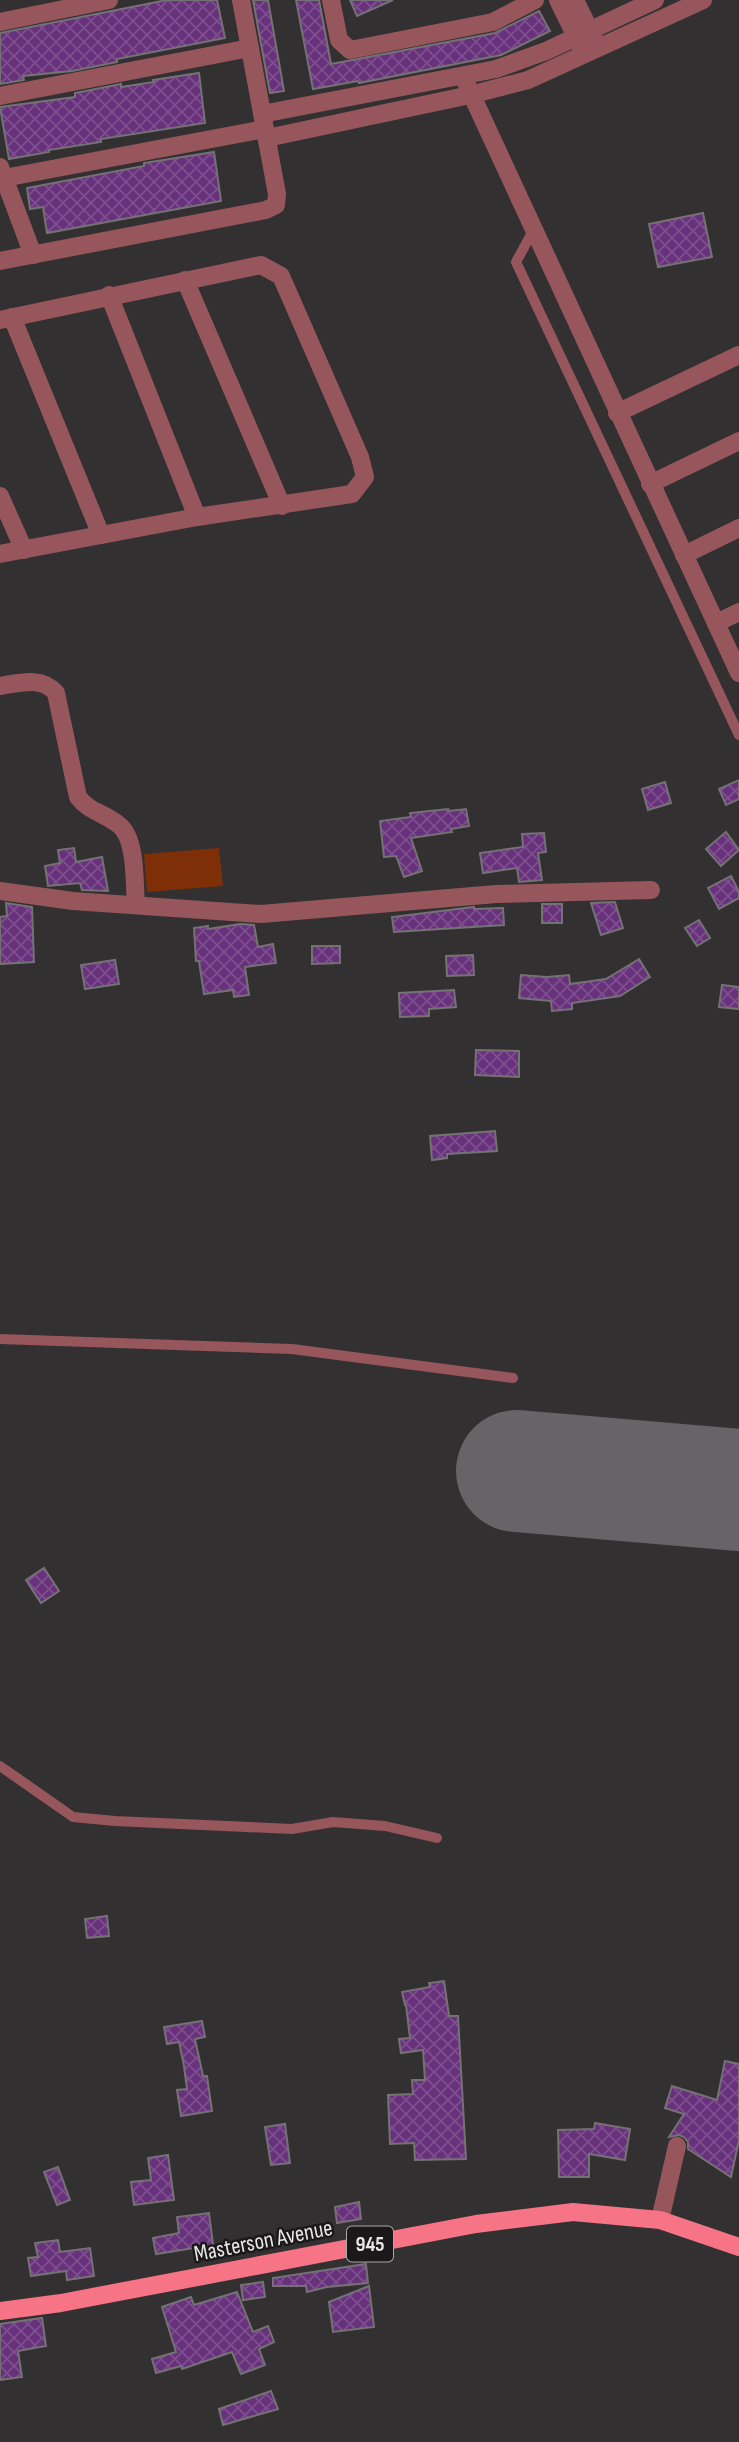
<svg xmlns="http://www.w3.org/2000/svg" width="739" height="2442" font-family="'Sofia Sans Condensed',sans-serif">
  <defs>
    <pattern id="building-cross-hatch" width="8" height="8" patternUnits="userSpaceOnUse" patternTransform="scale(1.75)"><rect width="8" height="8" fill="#68317b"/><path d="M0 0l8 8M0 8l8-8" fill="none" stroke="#7e4f8e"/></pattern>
  </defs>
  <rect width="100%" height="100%" fill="#333032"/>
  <path fill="#7e2f07" d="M219,848L223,886L147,892L144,854Z"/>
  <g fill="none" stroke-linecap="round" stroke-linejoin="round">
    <path stroke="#666466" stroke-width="122" d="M517,1471L739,1490"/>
  </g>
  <g fill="url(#building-cross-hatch)" stroke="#747275" stroke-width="2">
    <path d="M167,0H217L225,38L117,59V62L72,71L23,76L24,80L0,84V33Z"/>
    <path d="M253,0H268L284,91L270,93Z"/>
    <path d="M296,0H319L331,64L495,33L539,11L550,31L501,55L359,83L358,81L313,89Z"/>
    <path d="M350,0H393L357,16Z"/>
    <path d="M199,73L205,123L101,139V142L49,150V152L9,159L0,107L75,97V93L121,84V87L154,82L153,80Z"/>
    <path d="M214,152L221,201L47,233L43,207L30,209L27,188L144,166V163Z"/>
    <path d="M703,213L712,257L658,267L649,224Z"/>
    <path d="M739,780V799L726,805L719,789Z"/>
    <path d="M665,782L671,803L648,810L642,789Z"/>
    <path d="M448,809L449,811L466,809L469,826L451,829L452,832L411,838L422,871L404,877L396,856L384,857L380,821L411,817L410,813Z"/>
    <path d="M726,832L739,850L721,866L706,849Z"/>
    <path d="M544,833L546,852L538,853L542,880L519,882L517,868L483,873L480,853L523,847L522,834Z"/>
    <path d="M74,848L76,862L102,857L108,891L82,890L80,883L48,886L45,866L60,863L58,850Z"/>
    <path d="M731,876L739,892V898L719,909L708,888Z"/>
    <path d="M615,902L623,928L601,935L591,903Z"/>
    <path d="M6,903L32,907L34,962L0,964V917L7,916Z"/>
    <rect x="542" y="904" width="20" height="19"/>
    <path d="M474,907V909L503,908L504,925L394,932L392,917Z"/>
    <path d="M699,920L710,938L697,946L685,928Z"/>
    <path d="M240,924L254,925L258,947L273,944L276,963L245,967L249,995L234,997L233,990L204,994L199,961H196L194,928L208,926V929Z"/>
    <path d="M312,946H340V963L312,964Z"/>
    <path d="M473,955L474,975L447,976L446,956Z"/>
    <path d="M639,959L650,977L620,996L572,1003V1009L552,1011L551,1001L519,998L521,975L547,977L569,975L570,984L606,979Z"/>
    <path d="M115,960L119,984L85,989L81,965Z"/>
    <path d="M722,985L739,987V1009L719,1007Z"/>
    <path d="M454,990L456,1007L429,1009V1016L400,1017L399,993Z"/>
    <path d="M476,1050L519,1051V1077L475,1075Z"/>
    <path d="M495,1131L497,1151L447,1154V1158L432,1160L430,1136Z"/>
    <path d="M44,1568L59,1591L41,1603L26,1580Z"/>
    <path d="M107,1916L109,1936L87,1938L85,1919Z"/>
    <path d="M444,1981L449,2016H458L466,2159L415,2160L414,2143L390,2144L388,2095L413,2094L412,2080H425L423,2050L401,2053L399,2039L410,2038L406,2005H405L402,1992L430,1987L429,1983Z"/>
    <path d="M202,2021L205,2037L195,2039L203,2076H207L212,2111L181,2116L177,2090L187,2089L184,2066L179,2042L167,2044L164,2027Z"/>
    <path d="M725,2061L739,2064V2140L731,2177L688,2149V2142L684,2137L679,2135L669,2137L684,2114L665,2108L672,2086L717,2100Z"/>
    <path d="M595,2123L630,2129L625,2160L589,2154V2177H559L558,2130L594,2129Z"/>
    <path d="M285,2124L290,2163L271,2165L265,2127Z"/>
    <path d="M168,2155L174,2200L134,2205L131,2182L151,2180L148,2158Z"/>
    <path d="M58,2167L70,2200L57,2205L44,2172Z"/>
    <path d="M359,2202L361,2219L337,2223L335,2207Z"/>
    <path d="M209,2213L213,2245L156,2254L153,2238L179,2233L177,2217Z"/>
    <path d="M58,2240L60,2252L90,2248L94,2276L67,2280L66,2271L31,2276L28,2258L38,2257L35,2243Z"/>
    <path d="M366,2264L368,2283L327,2287L307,2292L306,2286H273V2278Z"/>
    <path d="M263,2282L265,2297L243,2300L241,2285Z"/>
    <path d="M369,2286L374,2327L333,2332L329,2302Z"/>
    <path d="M237,2292L253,2332L268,2326L274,2342L259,2349L265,2365L241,2374L232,2352L182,2369L181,2366L156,2373L152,2359L176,2352L162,2307L191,2297L194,2305Z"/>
    <path d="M42,2318L46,2346L18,2351L22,2377L0,2380V2324Z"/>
    <path d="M271,2391L278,2409L223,2425L219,2409Z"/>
  </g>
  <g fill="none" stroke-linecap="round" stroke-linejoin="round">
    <g stroke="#96565c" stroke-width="10">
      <path d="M533,231L516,262L739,735"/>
      <path d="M0,1339L292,1349L513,1378"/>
      <path d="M0,1766L73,1817L115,1821L292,1829L333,1822L385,1826L437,1838"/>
    </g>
    <g stroke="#96565c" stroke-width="18">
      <path d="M331,0L339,40L350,50L493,22L535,0"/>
      <path d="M558,0L581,47"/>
      <path d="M575,0L595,41"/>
      <path d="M0,22L109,0"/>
      <path d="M463,76L739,673"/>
      <path d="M0,96L250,48"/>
      <path d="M262,114L496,69L546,51L655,0"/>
      <path d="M267,138L470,95L528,80L703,0"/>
      <path d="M0,167L33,255"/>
      <path d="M4,178L265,129"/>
      <path d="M0,261L266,210L276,205L277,194L241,0"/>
      <path d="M185,280L282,506"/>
      <path d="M109,295L197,517"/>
      <path d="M12,317L101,535"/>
      <path d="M0,320L261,265L281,276L360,457L365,477L352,494L197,517L0,554"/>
      <path d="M617,413L739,355"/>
      <path d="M650,484L739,441"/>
      <path d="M0,496L24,550"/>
      <path d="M684,555L739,528"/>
      <path d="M716,623L739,612"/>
      <path d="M0,686C19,683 42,676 56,693L78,797C89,812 105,813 119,825C137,839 134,883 136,905"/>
      <path d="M0,891L73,901L261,914L496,894L651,890"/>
      <path d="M660,2220L677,2146"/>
    </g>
    <path stroke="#f77486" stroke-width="18" d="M0,2311L61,2303L476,2224L573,2212L660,2220L739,2247"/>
  </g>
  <g text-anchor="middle" stroke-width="5" stroke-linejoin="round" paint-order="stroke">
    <rect fill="#1a1819" stroke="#aaa8a9" stroke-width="2" x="347" y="2226.5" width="46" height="35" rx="5"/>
    <g font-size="21" font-weight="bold" fill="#e8e6e7">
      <text x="370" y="2251">945</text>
    </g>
    <g font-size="23" fill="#e8e6e7" stroke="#1a1819">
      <text transform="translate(263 2240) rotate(-11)" y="8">Masterson Avenue</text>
    </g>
  </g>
</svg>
